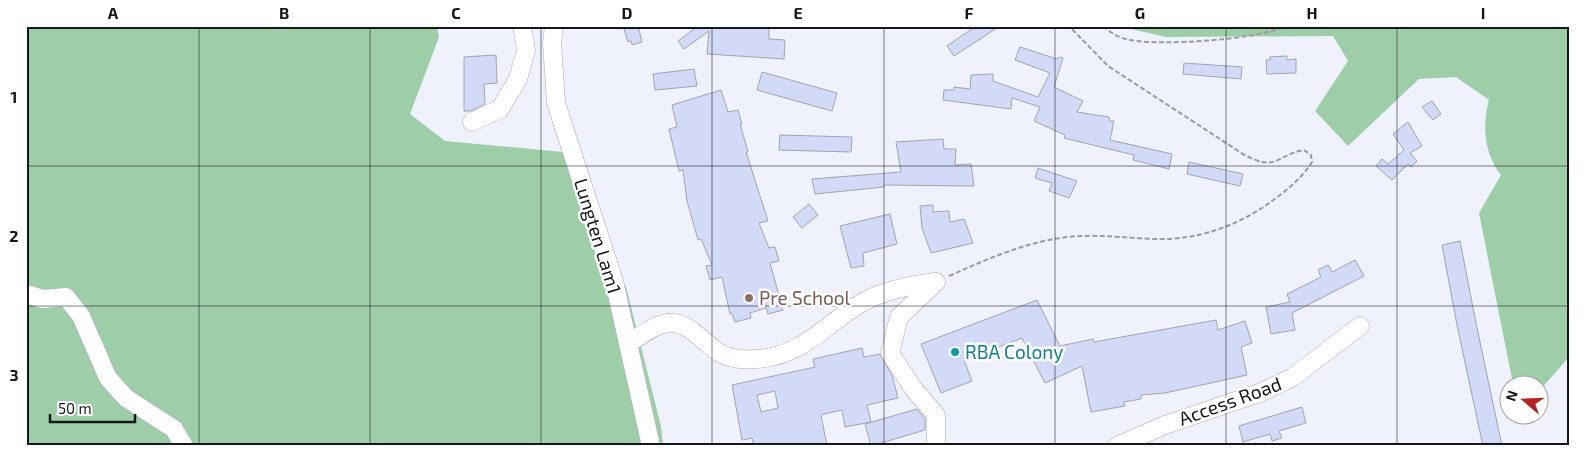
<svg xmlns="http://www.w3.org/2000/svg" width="1596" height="472" font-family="'Exo 2',sans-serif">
  <rect width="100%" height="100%" fill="#eff2fc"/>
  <g fill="#9dcea7">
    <path d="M26,26H437L439,37L410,114L445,141L563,152L626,287L661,426L663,446H26Z"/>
    <path d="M1118,26H1570V356L1539,391L1538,384H1513L1479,213L1501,175C1484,154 1482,125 1489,100L1456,77L1419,79L1348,146L1315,111L1348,61L1333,36L1166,37Z"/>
  </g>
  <g fill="#d3daf7" stroke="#a1a4ae" fill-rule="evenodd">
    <path d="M623,26H638L642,42L632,45L631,41L628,42Z"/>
    <path d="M698,26H769V39L785,40L784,59L707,54L709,31L684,49L678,41Z"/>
    <path d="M976,26H1000L954,56L947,46Z"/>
    <path d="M1020,47L1057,59L1059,57L1063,58L1054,87L1083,101L1077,112L1109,117L1110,121H1114L1110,140L1172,154L1169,169L1133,160L1134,155L1064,138L1065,135L1034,121L1040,107L1012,98L1011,109L943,100L944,90H954V87L970,89L971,75L993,74V81L1038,97L1050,73L1015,60Z"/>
    <path d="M496,55L497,83L484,84L485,104L471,111H464V57Z"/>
    <path d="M1287,56V60L1296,59V73L1267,74L1266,60H1270V57Z"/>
    <path d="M1184,63L1242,67L1241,79L1183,74Z"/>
    <path d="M694,69L697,86L655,90L653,74Z"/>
    <path d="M762,72L837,93L832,111L757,90Z"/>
    <path d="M721,90L728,112L738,110L742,124H740L748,152H746L768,221L759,223L769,248L775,247L779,261L770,263L783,310L768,314L766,308L750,313L751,318L735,322L732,313L730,314L722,277L710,280L706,266L712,265L701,239L698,240L687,201L683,170L679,171L669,129L677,127L672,105Z"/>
    <path d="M1432,101L1441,114L1433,120L1422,107Z"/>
    <path d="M1408,122L1422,146L1410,153L1417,161L1411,167L1408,164L1392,180L1376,166L1382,159L1388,164L1404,150L1393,134Z"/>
    <path d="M780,135L852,137L851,152L779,150Z"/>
    <path d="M943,139L944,149H956L955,165L971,164L974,186L884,185V187L815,194L812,179L901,172L896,142Z"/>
    <path d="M1189,162L1243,174L1240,186L1187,174Z"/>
    <path d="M1038,168L1077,181L1069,198L1049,191L1052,183L1035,178Z"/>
    <path d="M809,204L818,215L802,228L793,217Z"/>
    <path d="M933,205V212L949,211L950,222L964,219L973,243L931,253L922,228L920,206Z"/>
    <path d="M890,214L897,244L863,253L864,266L851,268L840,226Z"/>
    <path d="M1460,241L1476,323L1502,446H1483L1457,325L1442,245Z"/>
    <path d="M1355,260L1364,276L1292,313L1295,330L1271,334L1266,307L1290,302L1287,294L1321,277L1318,270L1328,265L1332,272Z"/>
    <path d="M1037,300L1060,346L1093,339L1094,342L1216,320L1218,330L1245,321L1252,343L1241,347L1247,375L1165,393L1141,395V399L1124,402L1125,406L1091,412L1082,366L1045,383L1022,338L964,360L972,381L941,393L921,344Z"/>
    <path d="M862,348L864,357L880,354L892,375L898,398L867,405L871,422L845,427L842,410L824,414L821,415L827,446H754L752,438L742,440L732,385L815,367L813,359ZM775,391L778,408L761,412L757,395Z"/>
    <path d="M1302,407L1306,423L1279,431L1282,438L1272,441L1270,434L1243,442L1239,426Z"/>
    <path d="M917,409L925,419V430L871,446L865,424Z"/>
  </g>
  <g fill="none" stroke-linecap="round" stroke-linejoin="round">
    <defs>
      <g id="minor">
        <path d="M554,26L552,43L556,103L614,281L651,446"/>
        <path d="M472,122L500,109L518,79L526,50L522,26"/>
        <path d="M936,282L899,317L890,353L913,388L936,415V446"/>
        <path d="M26,294L43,299L66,297L81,316L108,378L126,398L174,429L184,446"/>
        <path d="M628,344C640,336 654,325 668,323C688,320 704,344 720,353C730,359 745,360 757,359C806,355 824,324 863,302C885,290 911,285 936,282"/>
        <path d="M1117,446L1165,425L1262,392L1293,377L1360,326"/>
      </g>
    </defs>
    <use href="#minor" stroke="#aaadb7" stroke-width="19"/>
    <g stroke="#999ba2" stroke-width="2" stroke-dasharray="5 2.5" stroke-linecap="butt">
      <path d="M1103,26C1111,33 1119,38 1130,40C1159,46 1258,40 1285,26"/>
      <path d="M949,276C985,260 1021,244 1060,238C1092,233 1123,238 1155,239C1194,240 1229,229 1262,208C1281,195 1300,181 1312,162L1311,155L1304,150C1275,155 1278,173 1243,154L1108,66L1069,26"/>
    </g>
    <use href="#minor" stroke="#fff" stroke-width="18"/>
  </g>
  <path fill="none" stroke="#16171b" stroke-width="1" stroke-opacity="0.55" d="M199,26V446M370,26V446M541,26V446M712,26V446M884,26V446M1055,26V446M1226,26V446M1397,26V446M26,166H1570M26,306H1570"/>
  <circle fill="#8d6e63" stroke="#fff" stroke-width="2" cx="749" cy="298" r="5"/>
  <circle fill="#0f9aa8" stroke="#fff" stroke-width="2" cx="955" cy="352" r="5"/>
  <g text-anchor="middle" stroke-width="5" stroke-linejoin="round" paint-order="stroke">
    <g font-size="19" fill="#16171b" stroke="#fff">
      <text transform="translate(598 236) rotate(73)" y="7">Lungten Lam1</text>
      <text transform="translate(1230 401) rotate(-20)" y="7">Access Road</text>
    </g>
    <g font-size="19" fill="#785e54" stroke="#fff" text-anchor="start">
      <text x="759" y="305">Pre School</text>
    </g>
    <g font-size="19" fill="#0d838f" stroke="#fff" text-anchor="start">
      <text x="965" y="359">RBA Colony</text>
    </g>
  </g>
  <rect width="1596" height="472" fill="none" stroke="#ffffff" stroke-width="55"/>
  <g transform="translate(1524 400) rotate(289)"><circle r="24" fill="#ffffff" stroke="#a2a2a4"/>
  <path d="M0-4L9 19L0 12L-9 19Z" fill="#b42425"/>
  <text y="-8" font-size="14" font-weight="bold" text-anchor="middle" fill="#16171b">N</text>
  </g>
  <path d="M50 414v8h85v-8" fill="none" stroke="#16171b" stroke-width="2.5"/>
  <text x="58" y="414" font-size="15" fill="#16171b" stroke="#ffffff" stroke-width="4" paint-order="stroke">50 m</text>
  <rect x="28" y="28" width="1540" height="416" fill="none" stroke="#16171b" stroke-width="2"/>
  <g font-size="16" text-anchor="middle" font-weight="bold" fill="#16171b">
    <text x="113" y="19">A</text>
    <text x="284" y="19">B</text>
    <text x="456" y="19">C</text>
    <text x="627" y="19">D</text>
    <text x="798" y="19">E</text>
    <text x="969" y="19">F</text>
    <text x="1140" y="19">G</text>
    <text x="1312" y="19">H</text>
    <text x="1483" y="19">I</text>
    <text x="14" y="103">1</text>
    <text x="14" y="242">2</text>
    <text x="14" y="381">3</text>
  </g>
</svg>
